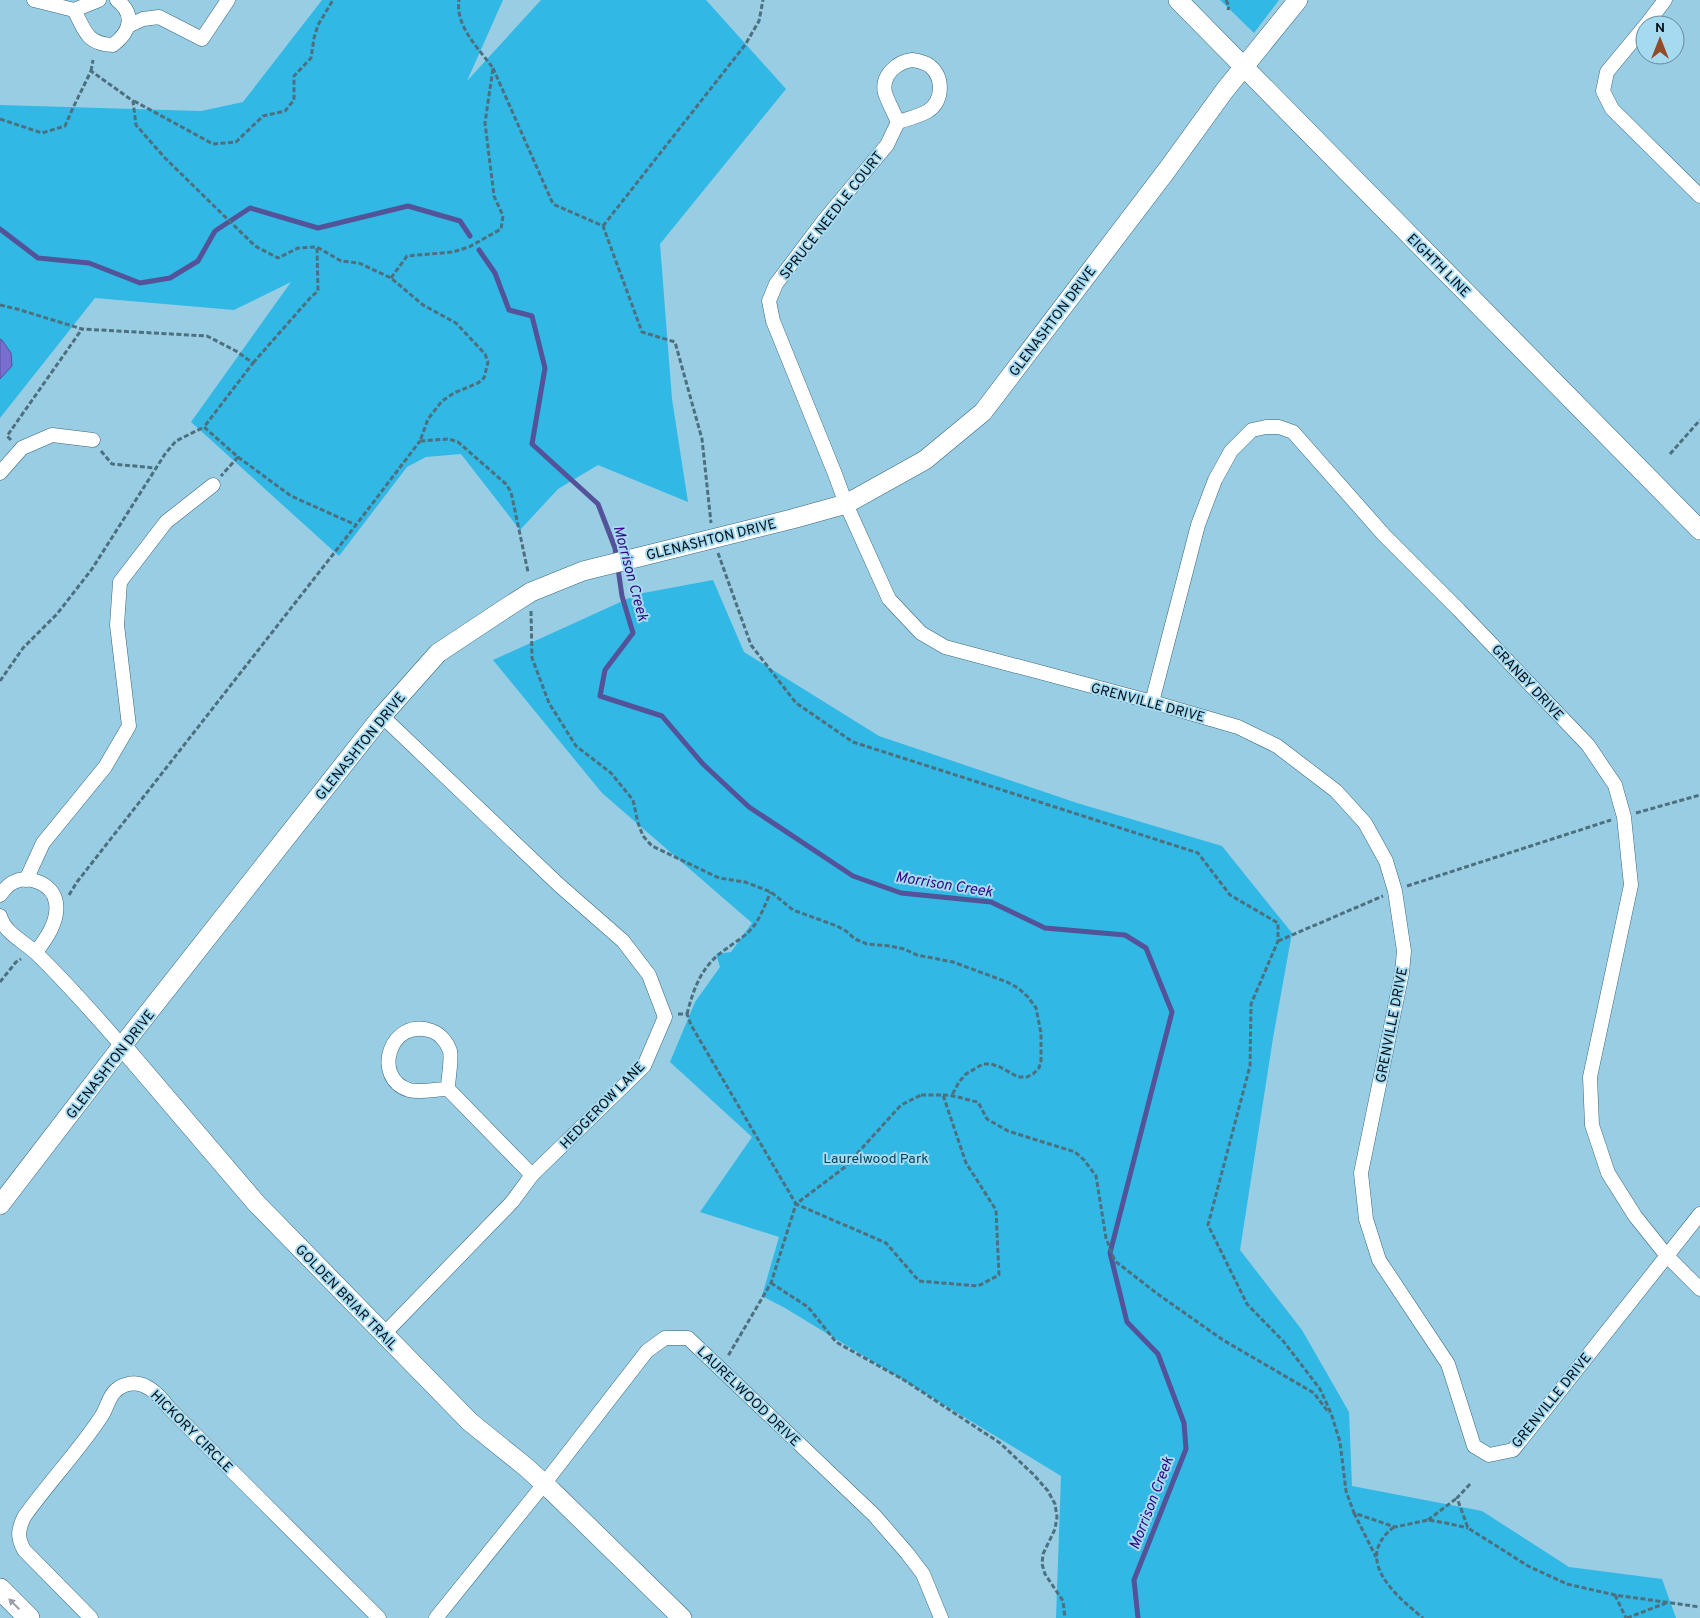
<svg xmlns="http://www.w3.org/2000/svg" width="1700" height="1618" font-family="Overpass,sans-serif">
  <rect width="100%" height="100%" fill="#99cde4"/>
  <g fill="#32b8e5">
    <path d="M322,0H503L467,81L541,0H706L786,89L660,244L672,399L688,502L598,465L558,489L520,530L461,454L426,457L407,467L339,556L191,422L291,282L234,310L95,298L0,418V105L201,111L243,102Z"/>
    <path d="M1220,0H1279L1254,33Z"/>
    <path d="M713,580L744,652L879,736L1077,803L1222,846L1292,933L1273,1038L1240,1250L1302,1330L1349,1412L1352,1486L1482,1511L1569,1567L1662,1579L1676,1618H1056L1061,1476L785,1308L762,1296L779,1237L700,1212L752,1137L670,1062L695,1002L720,967L716,954L731,952L752,923L602,793L493,660L638,594Z"/>
  </g>
  <path fill="#786ed0" stroke="#545298" d="M0,339L2,340L11,353L12,366L0,379Z"/>
  <g fill="none" stroke-linecap="round" stroke-linejoin="round">
    <g stroke="#545298" stroke-width="5">
      <path d="M0,229L38,258L89,263L140,283L170,278L198,261L215,231L250,208L318,228L408,206L460,221L470,236"/>
      <path d="M479,250L495,273L509,310L532,316L545,368L532,444L598,504L615,548L622,596L633,633L605,670L600,696L662,716L703,764L749,807L853,876L901,893L991,902L1045,928L1125,935L1146,948L1172,1012L1110,1253L1127,1322L1158,1354L1184,1423L1186,1449L1134,1580L1138,1618"/>
    </g>
    <defs>
      <g id="street">
        <path d="M34,0L74,10L99,0"/>
        <path d="M74,10C85,30 86,44 113,45C130,32 136,15 117,0"/>
        <path d="M1646,25L1665,0"/>
        <path d="M128,26L143,19L159,17L202,39L228,0"/>
        <path d="M1645,26L1607,72L1603,91L1612,109L1700,196"/>
        <path d="M912,60C919,61 925,62 930,66C944,78 943,101 928,111C920,116 907,119 898,122C894,113 888,102 885,93C881,75 897,62 912,60Z"/>
        <path d="M898,122L887,145L825,219L776,284L769,301L773,321L835,474L846,504L889,599L921,633L945,647L1152,702L1238,727L1277,746L1336,791L1365,823L1386,861L1395,891L1404,951L1402,973L1361,1173L1366,1219L1379,1260L1448,1364L1474,1446L1489,1455L1513,1450L1700,1214"/>
        <path d="M0,473L22,448L52,435L93,440"/>
        <path d="M1152,702L1198,525L1215,480L1231,451L1252,430L1266,427H1279L1293,432L1384,535L1459,610L1588,745L1615,785L1624,817L1631,885L1590,1077L1592,1125L1608,1173L1635,1216L1667,1256L1700,1289"/>
        <path d="M382,716L559,885L623,941L649,975L665,1017L644,1066L532,1175L512,1202L384,1334"/>
        <path d="M26,880L43,843L105,767L129,726L117,625L120,582L166,522L213,485"/>
        <path d="M0,895C3,891 9,884 14,882C30,874 54,885 56,903C59,921 46,939 36,952"/>
        <path d="M0,916C6,935 24,941 37,954C67,983 95,1015 122,1046"/>
        <path d="M448,1089C436,1089 421,1093 409,1090C371,1078 390,1016 432,1031C440,1034 447,1042 450,1051C452,1060 448,1078 448,1089L532,1175"/>
        <path d="M91,1618L24,1550C17,1537 18,1530 24,1517C48,1483 78,1452 101,1417C109,1405 109,1390 125,1385C144,1378 159,1395 169,1408L379,1618"/>
        <path d="M436,1618L544,1484L647,1351L665,1338H688L874,1515L907,1553L923,1574L941,1618"/>
      </g>
      <g id="secondary">
        <path d="M1178,0L1700,530"/>
        <path d="M122,1046L256,1203L470,1422L527,1468L552,1491L682,1618"/>
        <path d="M0,1205L122,1046L382,716L438,653L509,606L531,592L583,571L792,519L846,504L925,460L983,412L1167,170L1225,90L1298,0"/>
      </g>
      <path id="primary" d="M0,1589L29,1618"/>
    </defs>
    <use href="#street" stroke="#36687c" stroke-width="15"/>
    <use href="#secondary" stroke="#36687c" stroke-width="20"/>
    <use href="#primary" stroke="#36687c" stroke-width="22"/>
    <g stroke="#4d6f7e" stroke-width="3" stroke-dasharray="5 2.5" stroke-linecap="butt">
      <path d="M1226,0L1229,6L1228,10"/>
      <path d="M493,68L553,204L603,226L642,332L675,342L702,439L711,523"/>
      <path d="M91,71L93,60"/>
      <path d="M134,101L213,144L236,142L263,116L285,111L294,100V76L311,58L314,38L318,25L333,0"/>
      <path d="M0,119L42,133L65,126L72,110L91,71L133,101L136,125L165,158L255,246L278,258L298,248L317,247L341,261L359,263L391,278L423,305L456,323L485,354L488,362L484,378L478,383L454,393L442,401L428,419L420,441L449,439L458,442L506,484L511,492L528,572"/>
      <path d="M603,226L745,45L759,21L763,0"/>
      <path d="M391,278L407,256L453,252L469,247L501,229L503,216L494,196L485,123L493,68C479,49 455,26 459,0"/>
      <path d="M0,305L17,309L82,329L207,336L236,351L253,363L204,427L238,457L221,476"/>
      <path d="M253,363L311,297L318,291L317,247"/>
      <path d="M11,440L7,436L82,329"/>
      <path d="M101,451L112,464L156,468"/>
      <path d="M1670,454L1700,420"/>
      <path d="M238,457L291,496L356,525"/>
      <path d="M718,553L751,645L796,703L853,742L1198,853L1230,895L1278,923V941L1251,1004L1250,1066L1208,1225L1247,1304L1284,1342L1320,1389L1331,1413L1340,1442L1346,1491L1354,1513L1395,1527L1428,1520L1446,1523L1468,1528"/>
      <path d="M531,611L532,658L549,703L576,746L611,773L633,800L638,823L643,836L652,846L719,878L745,882L771,892L793,910L837,926L846,931L855,939L867,944L890,946L904,949L917,955L953,962L1007,982L1018,988L1028,997L1036,1008L1041,1033V1061L1039,1068L1033,1074L1027,1077H1018L1000,1067L991,1064H983L966,1074L959,1082L952,1095"/>
      <path d="M0,681L23,648L57,614L92,569L165,454L176,441L204,427"/>
      <path d="M1636,813L1700,795"/>
      <path d="M1407,886L1611,820"/>
      <path d="M69,895L77,882L356,525L420,441"/>
      <path d="M1278,941L1383,896"/>
      <path d="M0,982L16,962L21,959"/>
      <path d="M678,1014H687L691,1025L796,1204L771,1283L728,1356"/>
      <path d="M687,1014C694,987 702,965 726,949C735,942 746,936 753,927C761,917 765,904 771,892"/>
      <path d="M921,1095H943L966,1163L996,1210L999,1275L978,1286L919,1281L886,1243L796,1204L845,1167L901,1105Z"/>
      <path d="M943,1095C955,1095 966,1100 978,1102L987,1119L1008,1131L1075,1152L1084,1160L1096,1176L1106,1238L1115,1261L1159,1295L1223,1340L1314,1393L1329,1413"/>
      <path d="M771,1283L808,1307L836,1342L904,1380L1000,1443L1034,1475L1048,1491L1055,1504L1057,1517L1055,1529L1043,1554L1042,1564L1045,1574L1063,1601L1065,1618"/>
      <path d="M1470,1484L1457,1498L1468,1528L1528,1566L1567,1584L1615,1595L1700,1607"/>
      <path d="M1354,1513L1376,1557"/>
      <path d="M1428,1520L1457,1498"/>
      <path d="M1394,1527C1352,1559 1396,1596 1423,1618"/>
      <path d="M1615,1595L1626,1618"/>
      <path d="M1627,1618L1666,1603"/>
    </g>
    <use href="#street" stroke="#fff" stroke-width="14"/>
    <use href="#secondary" stroke="#fff" stroke-width="19"/>
    <use href="#primary" stroke="#fff" stroke-width="21"/>
  </g>
  <defs><path id="oneway-solid" d="M-6-.8H1V-3.2L6.5 0L1 3.2V.8H-6Z" transform="scale(1.25)"/></defs>
  <use fill="#999fa2" href="#oneway-solid" transform="translate(14 1604) rotate(-135)"/>
  <g text-anchor="middle" stroke-width="4" stroke-linejoin="round" paint-order="stroke">
    <g font-size="14" fill="#001017" stroke="#a6daf1">
      <text transform="translate(831 215) rotate(-52)" y="5">SPRUCE NEEDLE COURT</text>
      <text transform="translate(1439 265) rotate(45)" y="5">EIGHTH LINE</text>
      <text transform="translate(1052 321) rotate(-53)" y="5">GLENASHTON DRIVE</text>
      <text transform="translate(711 539) rotate(-14)" y="5">GLENASHTON DRIVE</text>
      <text transform="translate(1528 682) rotate(47)" y="5">GRANBY DRIVE</text>
      <text transform="translate(1148 702) rotate(15)" y="5">GRENVILLE DRIVE</text>
      <text transform="translate(360 746) rotate(-51)" y="5">GLENASHTON DRIVE</text>
      <text transform="translate(1391 1025) rotate(-79)" y="5">GRENVILLE DRIVE</text>
      <text transform="translate(110 1064) rotate(-52)" y="5">GLENASHTON DRIVE</text>
      <text transform="translate(602 1105) rotate(-46)" y="5">HEDGEROW LANE</text>
      <text transform="translate(347 1297) rotate(46)" y="5">GOLDEN BRIAR TRAIL</text>
      <text transform="translate(749 1396) rotate(44)" y="5">LAURELWOOD DRIVE</text>
      <text transform="translate(1551 1400) rotate(-51)" y="5">GRENVILLE DRIVE</text>
      <text transform="translate(192 1431) rotate(45)" y="5">HICKORY CIRCLE</text>
    </g>
    <g font-size="14" fill="#00475c" stroke="#a6daf1">
      <text x="876" y="1163">Laurelwood Park</text>
    </g>
    <g font-size="15" font-style="italic" fill="#340985" stroke="#a6daf1">
      <text transform="translate(631 573) rotate(75)" y="5">Morrison Creek</text>
      <text transform="translate(944 884) rotate(9)" y="5">Morrison Creek</text>
      <text transform="translate(1151 1503) rotate(-69)" y="5">Morrison Creek</text>
    </g>
  </g>
  <g transform="translate(1660 40)"><circle r="24" fill="#a6daf1" stroke="#64899a"/>
  <path d="M0-4L9 19L0 12L-9 19Z" fill="#924b27"/>
  <text y="-8" font-size="14" font-weight="bold" text-anchor="middle" fill="#001017">N</text>
  </g>
</svg>
